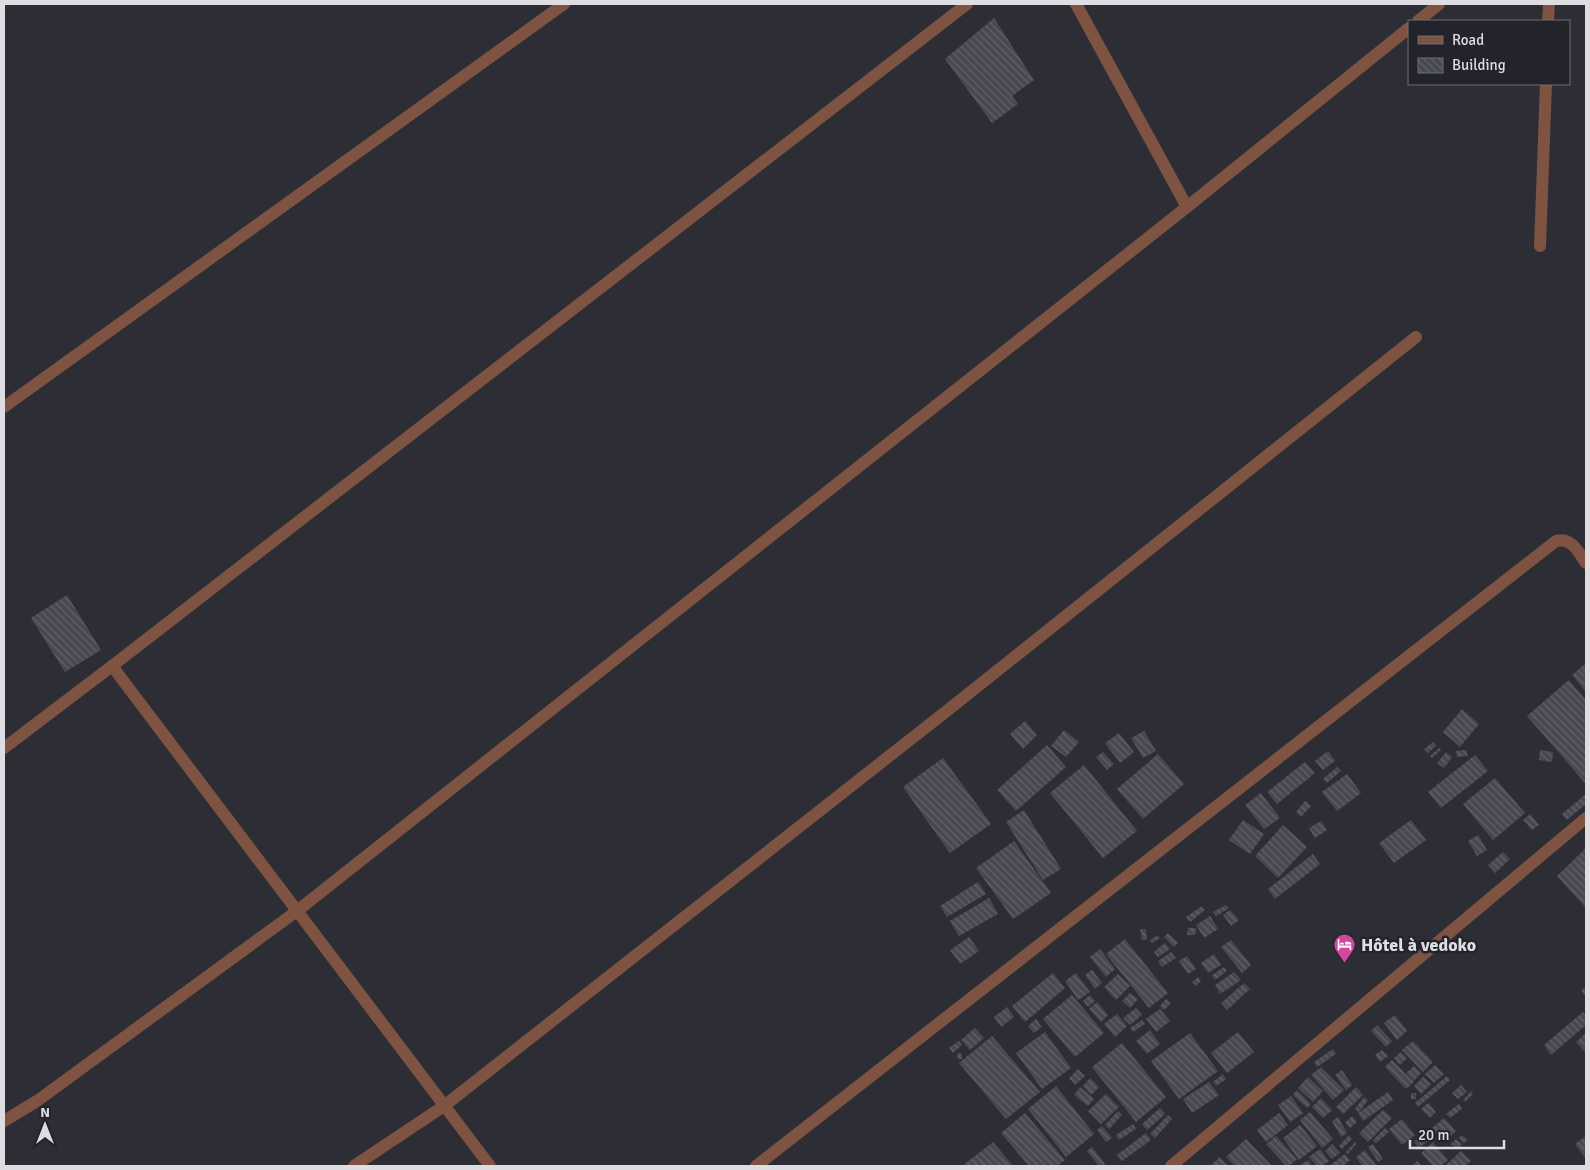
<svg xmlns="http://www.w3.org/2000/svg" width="1590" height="1170" font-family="Signika,sans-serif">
  <defs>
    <pattern id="building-back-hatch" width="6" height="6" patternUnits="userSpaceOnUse" patternTransform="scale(1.25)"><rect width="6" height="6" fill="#474850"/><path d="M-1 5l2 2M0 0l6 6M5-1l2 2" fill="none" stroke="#616269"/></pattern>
  </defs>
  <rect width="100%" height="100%" fill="#2d2d35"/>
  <g fill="url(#building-back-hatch)">
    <path d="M994,18L1034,80L1012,96L1018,104L992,123L945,59Z"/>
    <path d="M67,595L101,650L65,672L31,618Z"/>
    <path d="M1586,663V692L1572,675Z"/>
    <path d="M1569,680L1586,700V782L1585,783L1527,716Z"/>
    <path d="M1462,709L1479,724L1460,747L1443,732Z"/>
    <path d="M1025,721L1037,735L1023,749L1010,734Z"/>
    <path d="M1064,730L1079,742L1066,757L1051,746Z"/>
    <path d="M1144,731L1156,751L1143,758L1131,738Z"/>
    <path d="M1119,733L1134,752L1120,763L1105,743Z"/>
    <path d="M1433,742L1436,746L1428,753L1424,749Z"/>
    <path d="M1047,745L1066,767L1016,811L997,790Z"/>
    <path d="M1439,748L1441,750L1432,758L1430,756Z"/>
    <path d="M1466,750L1468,756L1457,757L1456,751Z"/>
    <path d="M1540,750L1553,752L1552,762L1539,760Z"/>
    <path d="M1328,751L1335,761L1323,770L1315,761Z"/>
    <path d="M1103,752L1114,764L1107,770L1096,757Z"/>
    <path d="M1446,752L1452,757L1444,768L1437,763Z"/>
    <path d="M1158,754L1184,784L1143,819L1117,789Z"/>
    <path d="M1475,755L1488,771L1441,808L1428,792Z"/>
    <path d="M943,758L991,824L950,853L903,787Z"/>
    <path d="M1305,762L1315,773L1277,804L1267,792Z"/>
    <path d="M1084,765L1137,831L1103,858L1050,793Z"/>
    <path d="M1337,767L1341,771L1327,783L1323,779Z"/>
    <path d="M1347,774L1361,793L1337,811L1322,792Z"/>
    <path d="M1495,778L1525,813L1493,840L1463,804Z"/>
    <path d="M1261,793L1280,818L1264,829L1245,805Z"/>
    <path d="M1586,794V804L1567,820L1562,814Z"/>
    <path d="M1305,801L1311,806L1301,817L1296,812Z"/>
    <path d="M1024,810L1061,869L1043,880L1006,822Z"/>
    <path d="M1530,814L1539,825L1532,830L1523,820Z"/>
    <path d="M1243,820L1264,834L1250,854L1229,840Z"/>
    <path d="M1411,820L1426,840L1394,863L1379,843Z"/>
    <path d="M1321,821L1327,830L1315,838L1309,828Z"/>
    <path d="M1283,825L1307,847L1278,878L1255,856Z"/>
    <path d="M1478,835L1487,850L1477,856L1468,841Z"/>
    <path d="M1014,841L1051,893L1013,919L976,868Z"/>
    <path d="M1586,848V908L1557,876Z"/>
    <path d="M1503,852L1510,859L1495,873L1488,865Z"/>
    <path d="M1313,854L1320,864L1275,899L1268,889Z"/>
    <path d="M978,882L986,894L947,917L940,906Z"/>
    <path d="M989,898L998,914L959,936L950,921Z"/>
    <path d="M1226,905L1229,908L1216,916L1213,912Z"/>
    <path d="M1202,906L1205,910L1190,922L1186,917Z"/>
    <path d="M1230,910L1239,920L1231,926L1223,915Z"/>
    <path d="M1210,916L1218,929L1204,938L1196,925Z"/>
    <path d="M1188,928H1196L1195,935H1187Z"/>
    <path d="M1140,929H1146L1147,940H1142Z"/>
    <path d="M1168,933L1178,943L1174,947L1164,937Z"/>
    <path d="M1158,935L1160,938L1152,943L1150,940Z"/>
    <path d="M969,937L979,951L960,964L950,950Z"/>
    <path d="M1125,939L1168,993L1149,1008L1106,954Z"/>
    <path d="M1231,940L1251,965L1242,973L1221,947Z"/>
    <path d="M1165,943L1170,949L1158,957L1154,952Z"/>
    <path d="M1100,949L1115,969L1106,977L1090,957Z"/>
    <path d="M1171,952L1176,958L1162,967L1158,961Z"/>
    <path d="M1214,954L1221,965L1208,973L1201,963Z"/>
    <path d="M1187,956L1196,969L1188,974L1179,961Z"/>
    <path d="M1224,967L1227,971L1215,980L1212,975Z"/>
    <path d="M1092,970L1102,983L1095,989L1085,975Z"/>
    <path d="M1234,972L1241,980L1220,994L1215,985Z"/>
    <path d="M1053,973L1065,988L1025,1022L1012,1006Z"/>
    <path d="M1076,973L1090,992L1078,1000L1065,981Z"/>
    <path d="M1118,974L1130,986L1116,1000L1104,987Z"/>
    <path d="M1198,977L1201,981L1196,986L1192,982Z"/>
    <path d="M1244,983L1250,989L1227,1010L1221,1003Z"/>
    <path d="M1586,986V997L1581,991Z"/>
    <path d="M1130,993L1138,999L1130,1008L1122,1001Z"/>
    <path d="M1072,995L1104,1033L1075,1057L1043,1019Z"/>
    <path d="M1090,995L1095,1001L1088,1007L1083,1001Z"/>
    <path d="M1166,999L1171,1003L1164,1010L1160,1006Z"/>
    <path d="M1097,1002L1108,1015L1101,1022L1089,1009Z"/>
    <path d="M1007,1007L1014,1017L1001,1027L994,1017Z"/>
    <path d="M1136,1008L1142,1015L1130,1025L1123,1018Z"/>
    <path d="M1160,1009L1170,1021L1156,1032L1146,1019Z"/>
    <path d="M1583,1012L1586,1016V1025L1551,1055L1544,1045Z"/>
    <path d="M1117,1014L1127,1026L1115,1037L1104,1024Z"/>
    <path d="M1395,1015L1407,1031L1397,1040L1384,1023Z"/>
    <path d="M1036,1019L1042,1027L1034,1033L1028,1026Z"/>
    <path d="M1142,1020L1145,1024L1133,1032L1130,1028Z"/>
    <path d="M1377,1025L1392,1041L1386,1047L1371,1031Z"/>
    <path d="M975,1028L984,1038L970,1050L961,1040Z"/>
    <path d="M1150,1030L1160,1044L1147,1054L1136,1041Z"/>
    <path d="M1045,1032L1071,1068L1042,1089L1016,1053Z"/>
    <path d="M1238,1032L1254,1052L1227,1073L1211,1053Z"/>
    <path d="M1190,1033L1218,1071L1179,1099L1151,1061Z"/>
    <path d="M1586,1033V1053L1576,1042Z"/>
    <path d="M992,1036L1040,1092L1006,1119L959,1063Z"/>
    <path d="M959,1041L962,1045L953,1053L949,1048Z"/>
    <path d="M1413,1041L1433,1062L1423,1072L1402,1050Z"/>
    <path d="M1122,1043L1166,1097L1136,1122L1092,1067Z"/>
    <path d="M1333,1049L1336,1054L1317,1067L1314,1062Z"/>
    <path d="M1382,1050L1388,1056L1380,1062L1375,1055Z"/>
    <path d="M1401,1052L1407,1058L1400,1065L1394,1058Z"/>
    <path d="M958,1053H962V1059H957Z"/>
    <path d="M1392,1060L1414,1082L1406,1089L1385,1067Z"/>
    <path d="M1435,1065L1444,1074L1434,1083L1425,1074Z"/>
    <path d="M1414,1066L1421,1073L1414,1081L1406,1073Z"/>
    <path d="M1321,1067L1344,1090L1333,1100L1311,1075Z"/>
    <path d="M1078,1069L1085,1076L1075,1085L1069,1078Z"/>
    <path d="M1342,1070L1352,1085L1346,1090L1335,1075Z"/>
    <path d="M1223,1074L1226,1079L1216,1086L1213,1082Z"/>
    <path d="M1447,1076L1450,1080L1418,1107L1415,1103Z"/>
    <path d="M1308,1077L1323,1091L1313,1102L1298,1088Z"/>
    <path d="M1423,1077L1431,1084L1421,1094L1414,1086Z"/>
    <path d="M1090,1078L1099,1087L1091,1095L1083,1086Z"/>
    <path d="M1209,1082L1219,1095L1192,1113L1183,1099Z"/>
    <path d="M1461,1085L1467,1092L1458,1099L1452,1093Z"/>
    <path d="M1056,1086L1094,1134L1066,1157L1028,1109Z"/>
    <path d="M1080,1087L1094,1099L1088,1106L1074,1095Z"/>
    <path d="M1356,1087L1363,1095L1343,1114L1336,1107Z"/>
    <path d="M1297,1090L1311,1104L1307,1108L1293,1095Z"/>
    <path d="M1471,1091L1473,1094L1465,1102L1463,1100Z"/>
    <path d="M1388,1092L1393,1100L1363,1121L1358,1113Z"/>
    <rect x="1411" y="1093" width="5" height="6"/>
    <path d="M1106,1094L1119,1107L1101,1124L1088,1111Z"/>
    <path d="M1291,1096L1303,1113L1290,1122L1278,1105Z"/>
    <path d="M1364,1097L1368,1100L1359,1112L1355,1109Z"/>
    <path d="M1321,1098L1332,1110L1323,1118L1312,1107Z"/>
    <path d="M1428,1103L1436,1112L1430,1118L1421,1109Z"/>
    <path d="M1459,1104L1462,1109L1450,1118L1446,1114Z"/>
    <path d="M1160,1108L1165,1114L1147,1130L1142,1124Z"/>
    <path d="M1383,1110L1392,1118L1368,1142L1359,1133Z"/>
    <path d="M1118,1111L1122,1115L1109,1129L1105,1125Z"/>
    <path d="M1310,1112L1333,1139L1322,1148L1300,1120Z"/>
    <path d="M1025,1113L1065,1160L1057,1166H1029L1001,1133Z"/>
    <path d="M1279,1113L1288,1125L1266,1142L1257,1130Z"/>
    <path d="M1168,1115L1172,1119L1155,1138L1150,1134Z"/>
    <path d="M1352,1116L1357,1122L1350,1128L1345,1123Z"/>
    <path d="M1338,1117L1347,1133L1341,1137L1332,1121Z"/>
    <path d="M1444,1118L1456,1131L1444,1142L1432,1128Z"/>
    <path d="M1402,1119L1415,1135L1402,1145L1389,1129Z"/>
    <path d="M1133,1124L1136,1129L1119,1140L1116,1135Z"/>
    <path d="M1300,1125L1317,1146L1299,1160L1283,1138Z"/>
    <path d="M1102,1126L1112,1138L1106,1142L1097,1130Z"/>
    <path d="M1385,1128L1389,1132L1376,1143L1373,1140Z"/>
    <path d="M1427,1130L1433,1137L1419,1148L1414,1142Z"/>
    <path d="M1146,1133L1151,1140L1122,1161L1117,1155Z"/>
    <path d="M1349,1135L1352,1139L1342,1149L1339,1146Z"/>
    <path d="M1462,1135L1468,1140L1464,1143L1459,1138Z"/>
    <path d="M1276,1136L1297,1159L1289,1166H1286L1266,1144Z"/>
    <path d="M1586,1136V1159L1575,1144Z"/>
    <path d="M1246,1139L1272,1166H1235L1226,1157Z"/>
    <path d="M1456,1139L1462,1144L1458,1149L1451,1144Z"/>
    <path d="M993,1142L1013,1166H962Z"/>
    <path d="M1355,1142L1357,1143L1348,1154L1346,1152Z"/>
    <path d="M1433,1142L1448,1160L1440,1166H1433L1421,1153Z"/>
    <path d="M1332,1144L1340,1153L1332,1159L1325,1151Z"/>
    <path d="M1373,1144L1383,1159L1378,1162L1368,1147Z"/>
    <path d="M1092,1147L1105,1164L1103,1166H1099L1087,1151Z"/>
    <path d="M1320,1149L1329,1161L1322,1166H1317L1309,1157Z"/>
    <path d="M1365,1150L1377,1166H1362L1356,1157Z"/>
    <path d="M1461,1151L1471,1161L1465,1166H1445Z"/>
    <path d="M1345,1154L1350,1160L1343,1166H1329Z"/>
    <path d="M1220,1157L1228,1166H1210Z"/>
    <path d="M1308,1160L1311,1164L1308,1166H1299Z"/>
    <path d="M1417,1161L1422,1166H1411Z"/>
  </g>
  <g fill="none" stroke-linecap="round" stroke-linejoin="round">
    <g stroke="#7f5341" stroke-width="12">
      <path d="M1548,21L1549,4"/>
      <path d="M1540,246L1546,84"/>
    </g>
    <g stroke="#7f5341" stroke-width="12">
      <path d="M1076,4L1187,207"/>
      <path d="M1418,21L1439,4"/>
      <path d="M4,407L564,4"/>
      <path d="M112,666L490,1166"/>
      <path d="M4,748L112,666L967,4"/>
      <path d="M4,1121L37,1101L297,911L1187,207L1409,28"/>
      <path d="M354,1166L444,1106L953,706L1416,337"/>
      <path d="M756,1166L1556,541C1572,537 1578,552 1586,563"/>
      <path d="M1171,1166L1586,818"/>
    </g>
  </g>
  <defs>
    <symbol id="hotel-pin" viewBox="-11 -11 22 30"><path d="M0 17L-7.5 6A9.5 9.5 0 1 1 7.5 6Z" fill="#d1479c" stroke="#23242b"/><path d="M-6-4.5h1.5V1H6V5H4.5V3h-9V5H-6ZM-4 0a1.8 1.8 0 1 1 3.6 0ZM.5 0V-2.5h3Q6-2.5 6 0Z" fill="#fff"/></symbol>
  </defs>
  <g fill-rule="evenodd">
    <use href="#hotel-pin" x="1332" y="932" width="25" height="34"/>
  </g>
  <g text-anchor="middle" stroke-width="5" stroke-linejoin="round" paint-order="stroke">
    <g font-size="18" font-weight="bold" fill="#dddde2" stroke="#23242b" text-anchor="start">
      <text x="1361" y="951">Hôtel à vedoko</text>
    </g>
  </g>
  <rect width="1590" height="1170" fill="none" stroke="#dddde2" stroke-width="10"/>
  <rect x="1408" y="20" width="162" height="65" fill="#23242b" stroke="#6d6e74"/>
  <rect x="1418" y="36" width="25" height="8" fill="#7f5341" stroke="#6d6e74"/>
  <text x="1452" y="45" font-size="15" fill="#dddde2">Road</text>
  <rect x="1418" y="58" width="25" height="15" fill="url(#building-back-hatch)" stroke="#6d6e74"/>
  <text x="1452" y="70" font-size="15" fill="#dddde2">Building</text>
  <g transform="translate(45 1125)" stroke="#23242b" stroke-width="4" paint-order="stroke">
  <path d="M0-4L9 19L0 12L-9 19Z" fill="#dddde2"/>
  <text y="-8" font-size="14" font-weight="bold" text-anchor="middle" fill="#dddde2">N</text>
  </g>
  <path d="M1410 1140v8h94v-8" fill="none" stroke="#dddde2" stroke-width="2.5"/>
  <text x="1418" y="1140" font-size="15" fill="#dddde2" stroke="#23242b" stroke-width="4" paint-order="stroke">20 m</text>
</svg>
